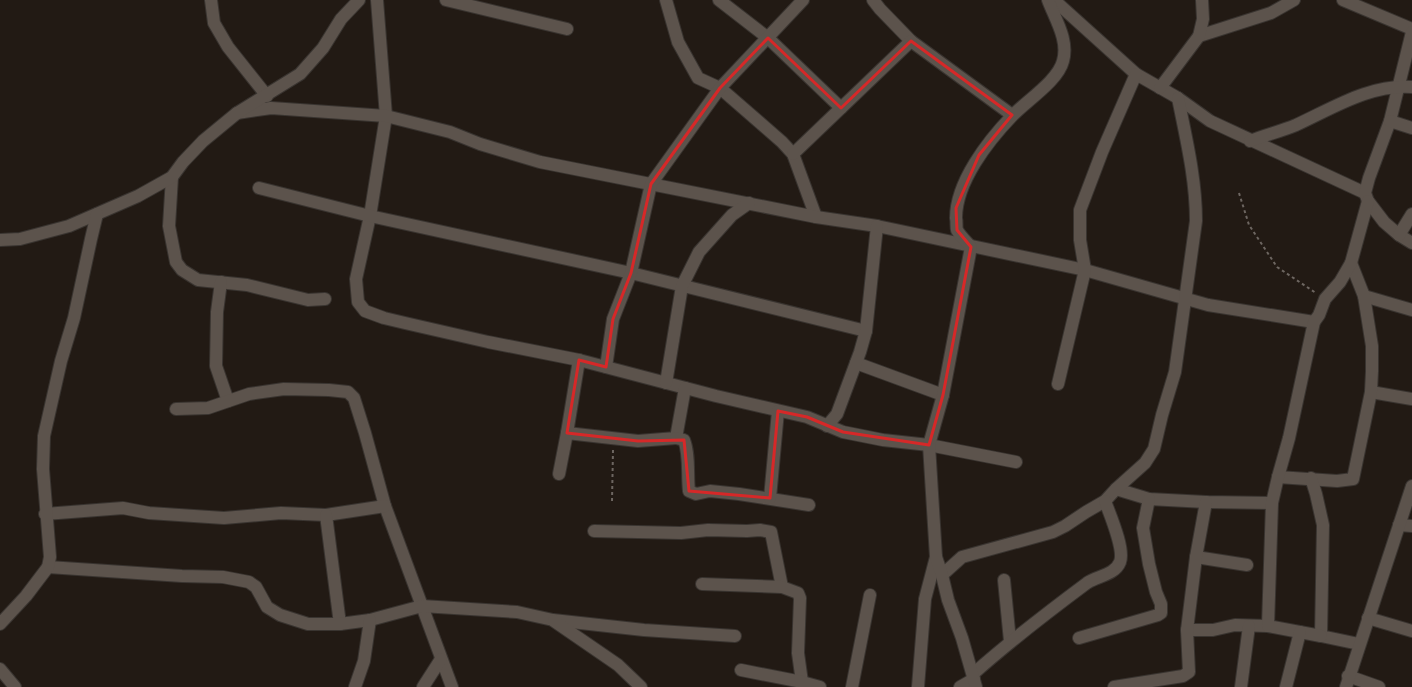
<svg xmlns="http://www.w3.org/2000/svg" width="1412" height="687" font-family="'Crimson Pro',serif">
  <rect width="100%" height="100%" fill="#221a14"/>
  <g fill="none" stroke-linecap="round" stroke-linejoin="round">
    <defs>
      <g id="minor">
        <path d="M211,0L214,23L228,47L267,96"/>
        <path d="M377,0L386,116L370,216L356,279L358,302L365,311L384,318L405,323L488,342L579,360L716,396L807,417L843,432L883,440L929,445L1016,462"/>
        <path d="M446,0L567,29"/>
        <path d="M666,0L678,42L698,78L720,88L782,142L793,154L816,217"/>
        <path d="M719,0L768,38L841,108"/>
        <path d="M873,0L880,9L911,41L1012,115"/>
        <path d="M1054,0L1136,74L1178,98L1210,121L1365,193"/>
        <path d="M1343,0L1412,29"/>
        <path d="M1412,32L1390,121L1369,178L1365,193L1368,201L1384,222L1399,235L1412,243"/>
        <path d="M1199,36L1271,13L1294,0"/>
        <path d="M1160,88L1199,36L1203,19L1202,0"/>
        <path d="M237,113L271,108L386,116L450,132L480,144L540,162L816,217L877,226L1085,270L1208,305L1314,322"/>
        <path d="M1390,121L1412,128"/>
        <path d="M1250,141C1265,135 1282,131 1296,125C1333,108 1370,84 1412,87"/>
        <path d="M793,154L911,41"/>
        <path d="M172,177L169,226L176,262L182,270L198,280L247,285L308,300L325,299"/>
        <path d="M259,188L370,216L631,273L866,331"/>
        <path d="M1399,235L1412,214"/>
        <path d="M0,240L20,239L69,226L138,196L172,177L183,162L203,141L237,113L300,74L323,48L341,19L359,0"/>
        <path d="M221,282L217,312L216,366L228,401"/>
        <path d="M1364,296L1412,310"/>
        <path d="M856,363L943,395"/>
        <path d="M606,367L613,319L631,273L651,184L720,88L803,0"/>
        <path d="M666,383L682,286L699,252L732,215L749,203"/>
        <path d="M1058,384L1085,270L1080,240V210L1102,152L1136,74"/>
        <path d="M1371,392L1412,399"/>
        <path d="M176,409L208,408L249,394L284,389L329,390L348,392L354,398L365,433L385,506L452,687"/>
        <path d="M827,426L837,414L860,352L866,331L877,226"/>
        <path d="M567,433L638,441L676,438L685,388"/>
        <path d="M676,438L684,440C690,455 687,475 689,491L696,494L710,491L739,494L809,505"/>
        <path d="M559,474L567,433L579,360"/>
        <path d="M1278,477L1337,481L1353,479L1371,392L1372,371V346L1364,296L1351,263"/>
        <path d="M1311,478L1316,494L1323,525L1321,636L1359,644"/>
        <path d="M1116,489L1149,499L1206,502L1272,503"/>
        <path d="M770,498L778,411"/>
        <path d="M45,514L123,508L149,513L224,518L281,513L326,515L385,506"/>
        <path d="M326,515L340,624"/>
        <path d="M1399,525L1412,526"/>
        <path d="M594,531L681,533L708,530L747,531L760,530L771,532L782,587"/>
        <path d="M1196,557L1247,565"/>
        <path d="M48,567L182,576L223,577L249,582L256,587L267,607L280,615L308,624H340L370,620L422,606L517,612L553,620L644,630L735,636"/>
        <path d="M942,575L962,557L1053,532L1065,526L1086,512L1105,501L1116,489L1145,463L1154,449L1162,415L1175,372L1196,221C1196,179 1186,138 1178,98"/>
        <path d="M1004,580L1010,641"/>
        <path d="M702,584L782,587L798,593L800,598L798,653L802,682"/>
        <path d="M1368,618L1412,631"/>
        <path d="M554,621L618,665L641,687"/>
        <path d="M0,624L26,596L48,567L50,557L43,469L44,436L61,361L74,318L91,239L97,214"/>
        <path d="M1187,630H1213L1235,625L1268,626"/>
        <path d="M1321,636L1268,626L1272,503L1278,477L1289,438L1314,322L1319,315L1325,299L1340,282L1351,263L1368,201"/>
        <path d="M1079,638L1158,615L1161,613V604L1156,592L1149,564L1143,528L1149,499"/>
        <path d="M0,669L15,687"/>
        <path d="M741,670L802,682L820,687"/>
        <path d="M973,674C1009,642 1048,612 1087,583C1097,576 1115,575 1120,562C1125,549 1110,515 1105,501"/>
        <path d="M1348,676L1379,687"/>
        <path d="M355,687L364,661L370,620"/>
        <path d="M423,687L441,659"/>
        <path d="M852,687L870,595"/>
        <path d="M918,687L925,599L936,557"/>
        <path d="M960,687L974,679"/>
        <path d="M976,687L962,638L948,600L942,575L936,557L929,445L943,395L971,247C967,242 960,236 957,230C956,227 957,222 956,218C956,182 988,141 1012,116C1026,101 1058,81 1063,61C1069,40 1055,19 1048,0"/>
        <path d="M1114,687L1183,676L1189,672L1187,630L1196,557L1206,502"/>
        <path d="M1241,687L1249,626"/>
        <path d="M1286,687L1300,632"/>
        <path d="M1346,687L1412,486"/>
      </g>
    </defs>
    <use href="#minor" stroke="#393430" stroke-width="14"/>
    <g stroke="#6d6661" stroke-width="2" stroke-dasharray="3 3" stroke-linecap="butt">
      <path d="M1239,193L1249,225L1277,267L1316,293"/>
      <path d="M612,501L613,450"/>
    </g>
    <use href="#minor" stroke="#5c534c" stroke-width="12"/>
  </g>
  <path fill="none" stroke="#d62828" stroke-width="3" stroke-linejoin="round" d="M768,38L841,108L911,41L1012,115L979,155L956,208L957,230L971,247L943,395L929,445L843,432L807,417L778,411L770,498L689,491L684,440L638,441L567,433L579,360L606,367L613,319L631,273L651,184L720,88Z"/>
</svg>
